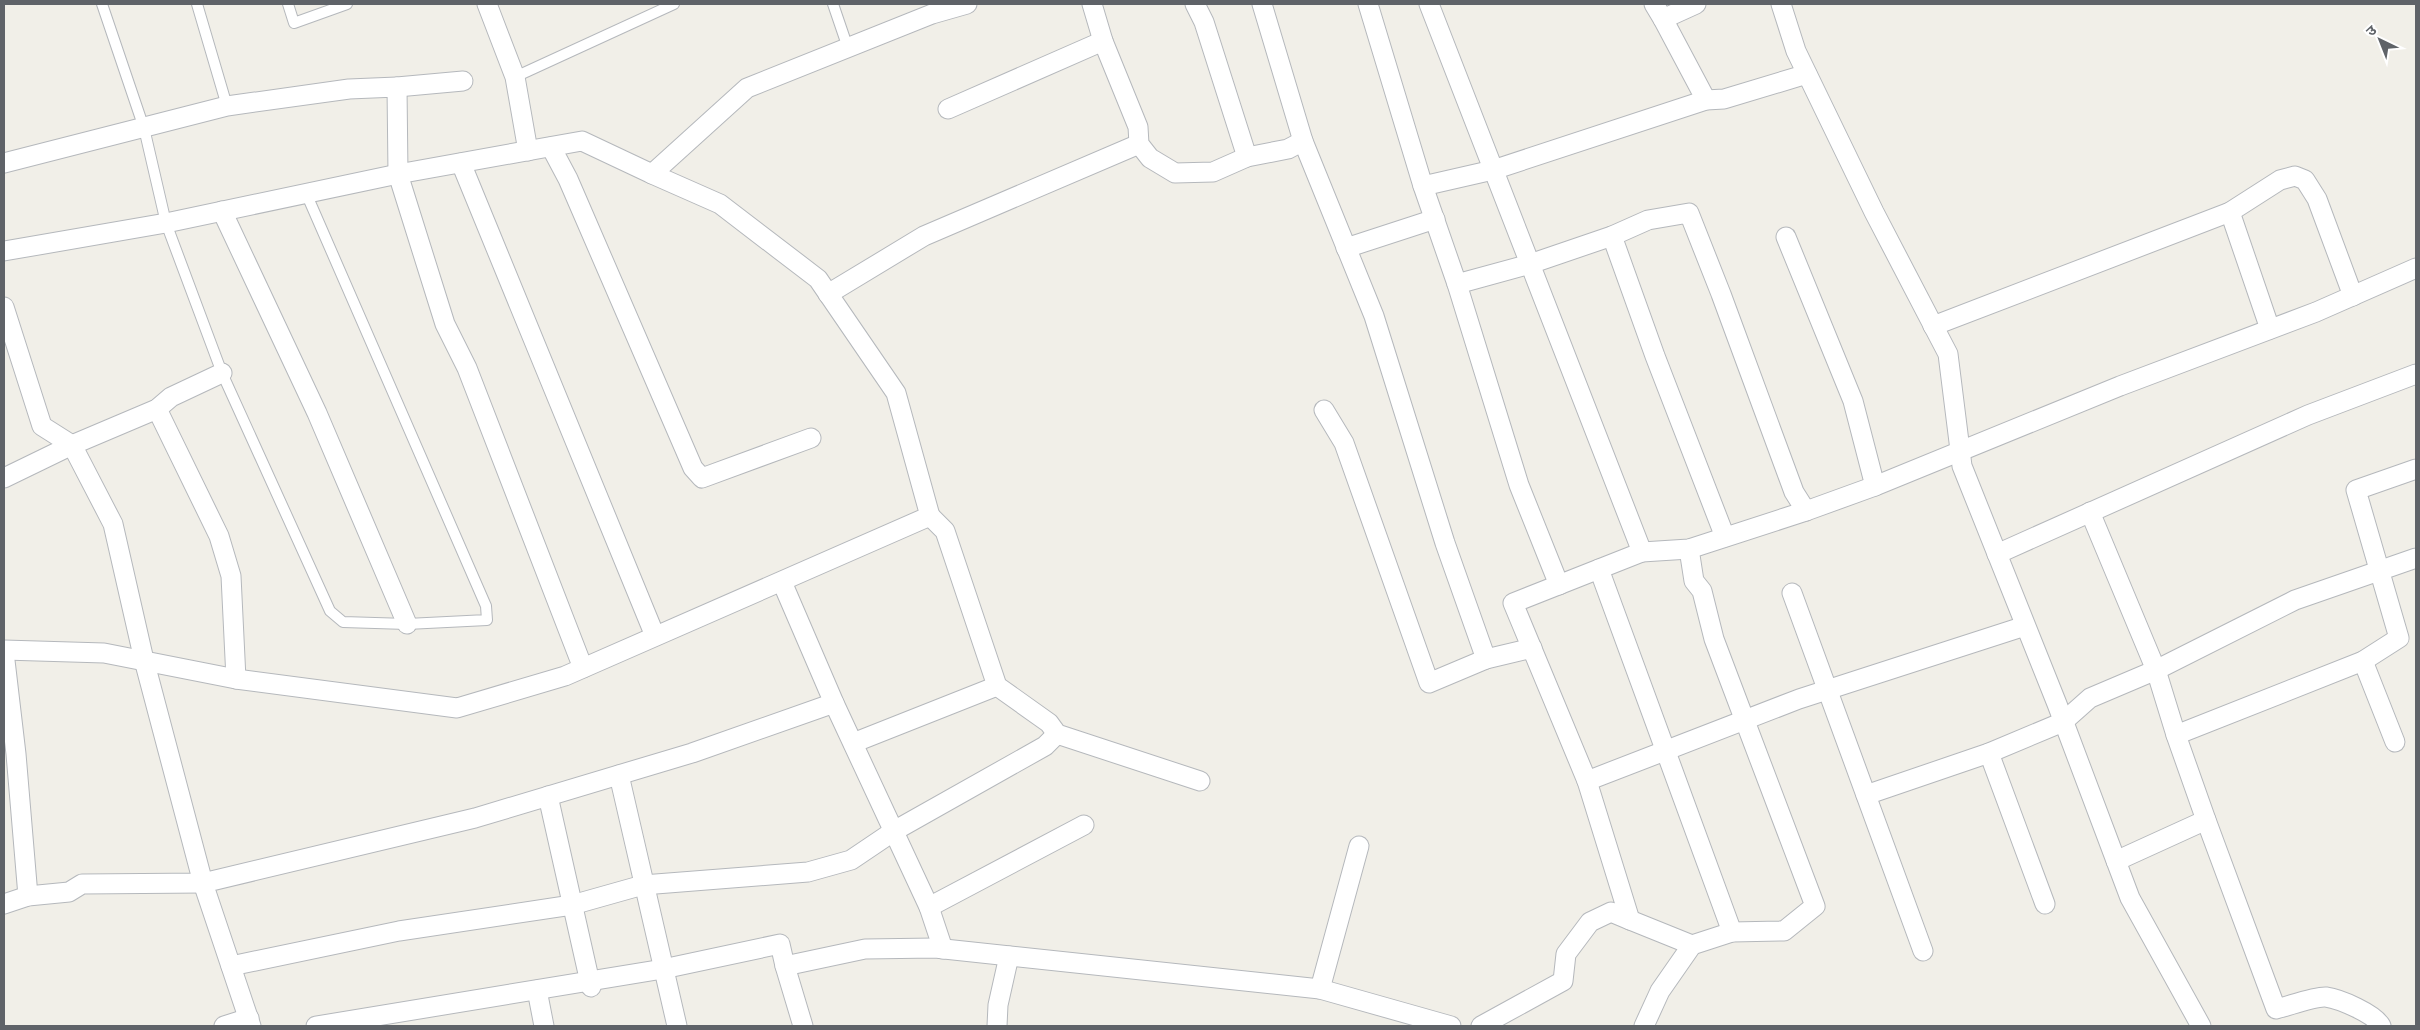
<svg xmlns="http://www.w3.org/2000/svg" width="2420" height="1030" font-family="Figtree,'Noto Sans Devanagari',sans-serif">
  <rect width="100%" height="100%" fill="#f1efe8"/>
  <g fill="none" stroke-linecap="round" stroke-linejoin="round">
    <defs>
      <g id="lane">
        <path d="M102,4L144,128L166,223L222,373L330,611L343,622L407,624L487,620L486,606L306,193"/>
        <path d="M197,4L227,106"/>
        <path d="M288,4L294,23L347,4"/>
        <path d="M833,4L848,48"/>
        <path d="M515,77L674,4"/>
      </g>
      <g id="street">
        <path d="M487,4L515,77L528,151"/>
        <path d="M1092,4L1103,41L1138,127L1139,144L1150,158L1175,173L1213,172L1247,157L1288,149L1303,141"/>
        <path d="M1195,4L1204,22L1247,157"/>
        <path d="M1262,4L1303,141L1374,316L1445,543L1486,659"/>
        <path d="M1368,4L1423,186L1457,284L1519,485L1559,585"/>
        <path d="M1429,4L1642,552L1513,603L1587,781L1630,920L1611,912L1590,922L1566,954L1563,981L1481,1026"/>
        <path d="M1654,4L1663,19L1696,4"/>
        <path d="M1781,4L1796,51L1874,212L1948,354L1962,466L2057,704L2130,898L2201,1026"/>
        <path d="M1663,19L1706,100"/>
        <path d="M397,87L463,81"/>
        <path d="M948,109L1103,41"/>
        <path d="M551,147L568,179L693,468L702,478L811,438"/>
        <path d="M4,163L227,106L349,89L397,87L398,174L445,324L467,368L583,668"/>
        <path d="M461,163L655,636"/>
        <path d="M1423,186L1493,170L1706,100L1724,99L1807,74"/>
        <path d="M222,211L317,413L407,624"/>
        <path d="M2230,212L2270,329"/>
        <path d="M1612,236L1655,356L1725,537"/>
        <path d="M1786,237L1853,401L1875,486"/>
        <path d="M1346,248L1435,219"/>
        <path d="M4,251L166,223L398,174L582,141L652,174L747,88L932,14L967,4"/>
        <path d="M1457,284L1530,264L1612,236L1648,220L1689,213L1721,294L1794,492L1806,511"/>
        <path d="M828,294L924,236L1139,144"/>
        <path d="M4,307L42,426L72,445L113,524L144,660L203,883L82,884L69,892L28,896L4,904"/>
        <path d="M1933,326L2230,212L2280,180L2295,176L2305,180L2317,199L2353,296"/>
        <path d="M157,409L219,536L231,576L236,679"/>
        <path d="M1324,410L1344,443L1429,683L1486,659L1532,648"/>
        <path d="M4,478L72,445L157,409L171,397L222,373"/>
        <path d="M2090,512L2156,670L2176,735L2206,820L2276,1009C2289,1006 2315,996 2326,997C2340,999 2375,1014 2381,1026"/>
        <path d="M930,516L945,531L997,686L1049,723L1057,734L1200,781"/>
        <path d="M1642,552L1689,549L1806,511L1875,486L2120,386L2316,312L2416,268"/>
        <path d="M1997,554L2308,415L2416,374"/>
        <path d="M1599,569L1732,932"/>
        <path d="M782,582L834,703L929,907L943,949"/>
        <path d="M1792,593L1923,951"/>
        <path d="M4,650L104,653L236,679L457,708L565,676L930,516L896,393L818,279L720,204L652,174"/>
        <path d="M4,652L16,754L28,896"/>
        <path d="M2363,661L2395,742"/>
        <path d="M2176,735L2363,661L2399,638L2356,490L2416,469"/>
        <path d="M853,743L997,686"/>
        <path d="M1989,753L2045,904"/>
        <path d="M619,775L677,1026"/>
        <path d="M1587,781L1799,699L2025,626"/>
        <path d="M1866,795L1989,753L2063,722L2090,698L2156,670L2295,600L2416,558"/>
        <path d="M548,796L591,987"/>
        <path d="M2116,861L2206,820"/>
        <path d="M929,907L1084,825"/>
        <path d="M1630,920L1692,945"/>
        <path d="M231,966L399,931L572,905L643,885L808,872L851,860L894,831L1045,746L1057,734"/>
        <path d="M785,966L803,1026"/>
        <path d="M1320,989L1359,846"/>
        <path d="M537,990L544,1026"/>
        <path d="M224,1026L249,1018"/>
        <path d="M251,1026L203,883L475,818L692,753L834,703"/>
        <path d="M316,1026L663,969L780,944L785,966L865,949L935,948L1320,989L1451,1026"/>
        <path d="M997,1026L998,1005L1009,956"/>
        <path d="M1644,1026L1660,991L1692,945L1732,932L1784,931L1815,906L1714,639L1702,591L1694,581L1689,549"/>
      </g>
    </defs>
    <use href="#lane" stroke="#b5b8bc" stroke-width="12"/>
    <use href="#street" stroke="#b5b8bc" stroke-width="21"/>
    <use href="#lane" stroke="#fff" stroke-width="10"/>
    <use href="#street" stroke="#fff" stroke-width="19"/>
  </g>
  <rect width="2420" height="1030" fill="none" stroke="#5f6368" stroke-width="10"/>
  <g transform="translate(2380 40) rotate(317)" stroke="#ffffff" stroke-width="4" paint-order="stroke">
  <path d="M0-4L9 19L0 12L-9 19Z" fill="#5f6368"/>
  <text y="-8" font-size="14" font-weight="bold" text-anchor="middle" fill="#5f6368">उ</text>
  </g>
</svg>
